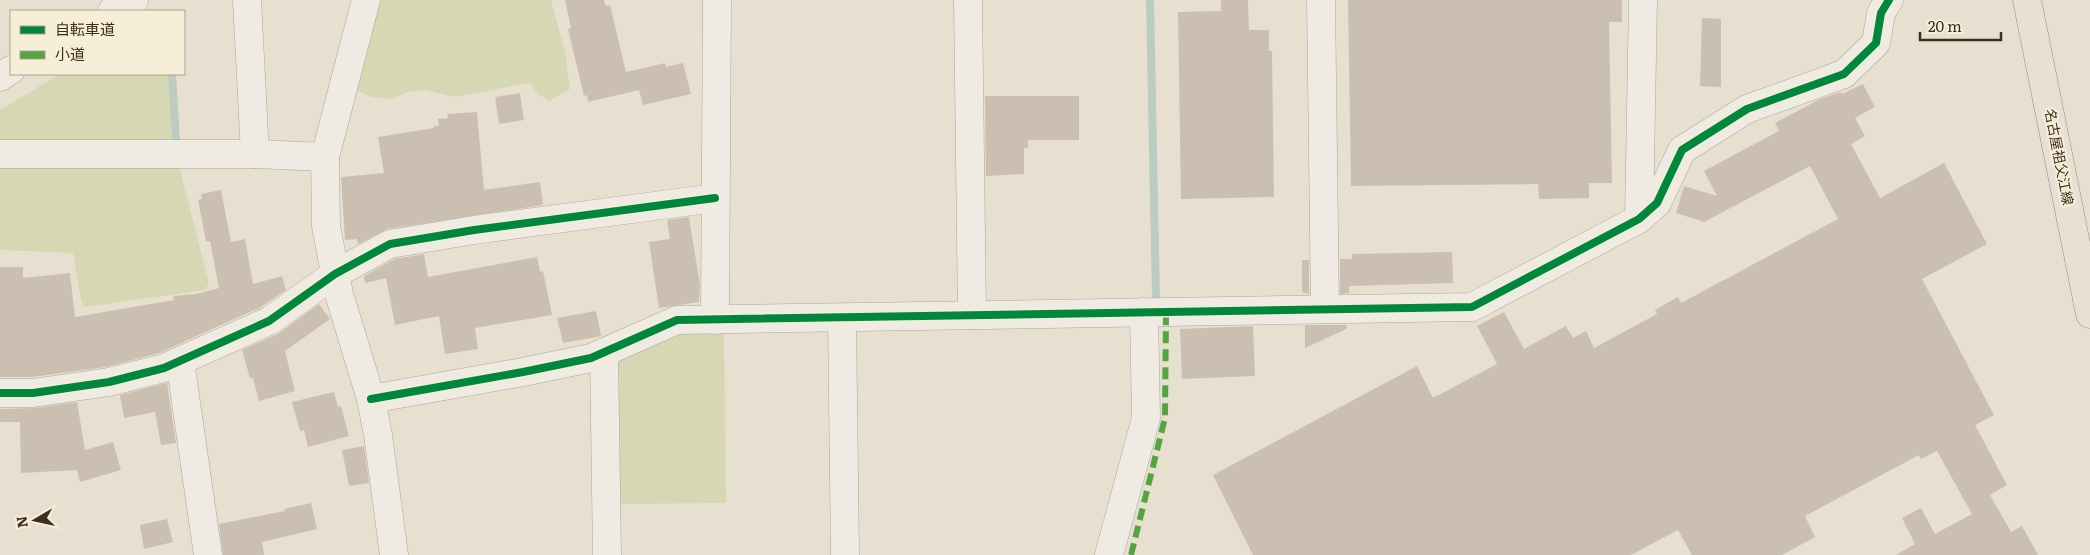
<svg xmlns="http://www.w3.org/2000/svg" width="2090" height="555" font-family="Literata,'Noto Sans JP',serif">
  <rect width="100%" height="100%" fill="#e7e0d1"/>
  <g fill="#d6d7b3">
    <path d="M378,0H551L565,52L570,89L549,101L538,94L530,83L455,97L425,90L407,92L392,99L371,97L356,90Z"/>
    <path d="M60,74H168L172,147L0,146V110Z"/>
    <path d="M178,162L209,283L205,290L84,307L81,299L73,253L0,250V164Z"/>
    <path d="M684,330H724L726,503L612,504L610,365Z"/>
  </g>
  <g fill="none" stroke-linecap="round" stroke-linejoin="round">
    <g stroke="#bcccc2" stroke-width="8">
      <path d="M1150,0L1156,300"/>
      <path d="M172,74L176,142"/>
    </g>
  </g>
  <g fill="#cbbfb2">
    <path d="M565,0H604L606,6L610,5L626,72L665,63L666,67L683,63L691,94L643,105L639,90L588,102L587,95L584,96L568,29L571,28Z"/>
    <path d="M1221,0H1248L1249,30H1269V51H1272L1274,197L1181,199L1178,12L1221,11Z"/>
    <path d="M1348,0H1622V22H1609L1612,183H1589V198L1539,199L1538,184L1351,186Z"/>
    <path d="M1702,18L1721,19V87L1700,86Z"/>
    <path d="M1863,84L1875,107L1855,118L1865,136L1851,144L1880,198L1944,163L1987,244L1922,279L1994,415L1975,425L2007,485L1990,495L2011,532L2022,526L2038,555H1896L1915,544L1902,518L1921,508L1935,534L1972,514L1937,451L1921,459L1919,455L1805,516L1815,537L1782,555H1692L1678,530L1631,555H1253L1213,475L1417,366L1433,398L1497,364L1477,326L1504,312L1524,349L1566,326L1573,338L1586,331L1594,348L1657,314L1655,310L1678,297L1681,303L1838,219L1810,166L1704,222L1676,213L1684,186L1717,196L1704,171L1779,131L1775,123L1820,99L1841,92L1842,94Z"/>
    <path d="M520,93L524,120L499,124L495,97Z"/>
    <path d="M985,96H1079V140H1028V148H1024V174L986,176Z"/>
    <path d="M477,112L484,190L540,182L543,205L387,229L358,244L357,239L345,240L341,177L384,173L378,137L434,128V126H439L438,119L448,118L447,114Z"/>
    <path d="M221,190L231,242L245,239L253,284L282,276L286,290L261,307L159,353L106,367L32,377H0V267H23V278L70,273L75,317L174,300L173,296L196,294L219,288L210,241H206L198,200L202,199L201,194Z"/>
    <path d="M689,217L700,285L699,302L659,308L649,242L670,239L667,220Z"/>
    <path d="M1452,252L1453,283L1349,286V293L1340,294V259H1352V254Z"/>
    <path d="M424,254L428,277L537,257L540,272L543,271L552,315L475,328L478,349L445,354L439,316L395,325L386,278L365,283L364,276L395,259Z"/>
    <path d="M1302,260H1309V294L1302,292Z"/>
    <path d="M319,304L330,319L285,351L295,391L259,401L253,378H250L242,350L278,334Z"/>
    <path d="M596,311L601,336L563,343L557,318Z"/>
    <path d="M1305,325H1347L1346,329L1305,348Z"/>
    <path d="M1253,326L1255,376L1182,379L1180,329Z"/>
    <path d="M167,383L176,443L161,445L155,412L124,418L120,395Z"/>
    <path d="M334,392L338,407L341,406L349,436L308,447L304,430L300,431L292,402Z"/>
    <path d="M77,402L85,450L113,442L121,470L80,482L77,470L21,473L20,422H0V409L35,408Z"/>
    <path d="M364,446L369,483L349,486L342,450Z"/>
    <path d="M311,503L317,529L262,542L264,555H223L219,524L285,511L284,509Z"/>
    <path d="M167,519L173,542L144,549L140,525Z"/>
  </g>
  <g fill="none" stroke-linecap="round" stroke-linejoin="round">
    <defs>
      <g id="minor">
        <path d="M247,0L255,154"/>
        <path d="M366,0L325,157L326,226L339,294L371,399L378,435L394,555"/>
        <path d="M968,0L972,315"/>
        <path d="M1321,0L1325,309"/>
        <path d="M0,154H255L325,157"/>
        <path d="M1639,219L1643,0"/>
        <path d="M842,318L845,555"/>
        <path d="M715,320L717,0"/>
        <path d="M604,353L607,555"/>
        <path d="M180,361L208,555"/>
        <path d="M0,393H33L109,382L164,368L269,321L335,274L390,244L474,230L715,198"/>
        <path d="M371,399L523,372L591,358L677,320L1472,307L1639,219L1657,203L1682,150L1747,109L1844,74L1876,43L1881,13L1889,0"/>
        <path d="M1109,555L1146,418L1144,312"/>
      </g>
      <g id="tertiary">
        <path d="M112,11L134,0"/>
        <path d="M0,77L11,70"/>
      </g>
      <path id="primary" d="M2027,0L2090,314"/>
    </defs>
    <use href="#minor" stroke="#ada599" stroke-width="29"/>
    <use href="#tertiary" stroke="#ada599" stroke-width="29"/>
    <use href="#primary" stroke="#928b80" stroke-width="29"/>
    <use href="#minor" stroke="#efebe3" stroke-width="28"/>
    <use href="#tertiary" stroke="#efebe3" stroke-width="28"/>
    <use href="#primary" stroke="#e6e1d4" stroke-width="28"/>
    <path stroke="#54a441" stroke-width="6" stroke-dasharray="12 6" stroke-linecap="butt" d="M1131,555L1165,418L1166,312"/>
    <defs>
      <g id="cycleway">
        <path d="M0,393H33L109,382L164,368L269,321L335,274L390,244L474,230L715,198"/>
        <path d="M371,399L523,372L591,358L677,320L1472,307L1639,219L1657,203L1682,150L1747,109L1844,74L1876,43L1881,13L1889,0"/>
      </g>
    </defs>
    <use href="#cycleway" stroke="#f7eed8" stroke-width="11"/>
    <use href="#cycleway" stroke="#00873e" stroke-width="8"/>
  </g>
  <g text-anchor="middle" stroke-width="4" stroke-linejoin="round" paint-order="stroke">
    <g font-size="14" fill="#3d2e20" stroke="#f7eed8">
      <text transform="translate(2059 157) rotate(79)" y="5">名古屋祖父江線</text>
    </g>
  </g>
  <rect x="10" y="10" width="175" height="65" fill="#f7eed8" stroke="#ada18e"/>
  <rect x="20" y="26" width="25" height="8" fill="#00873e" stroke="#ada18e"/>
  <text x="55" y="35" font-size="15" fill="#3d2e20">自転車道</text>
  <rect x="20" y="51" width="25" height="8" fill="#54a441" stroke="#ada18e"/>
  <text x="55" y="60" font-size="15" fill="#3d2e20">小道</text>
  <g transform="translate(35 520) rotate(261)" stroke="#f7eed8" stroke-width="4" paint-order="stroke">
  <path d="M0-4L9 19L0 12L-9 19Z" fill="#3d2e20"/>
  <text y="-8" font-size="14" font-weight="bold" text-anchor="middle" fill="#3d2e20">N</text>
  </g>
  <path d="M1920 32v8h81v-8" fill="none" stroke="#3d2e20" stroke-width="2.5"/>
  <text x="1928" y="32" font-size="15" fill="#3d2e20" stroke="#f7eed8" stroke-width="4" paint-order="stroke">20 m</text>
</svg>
